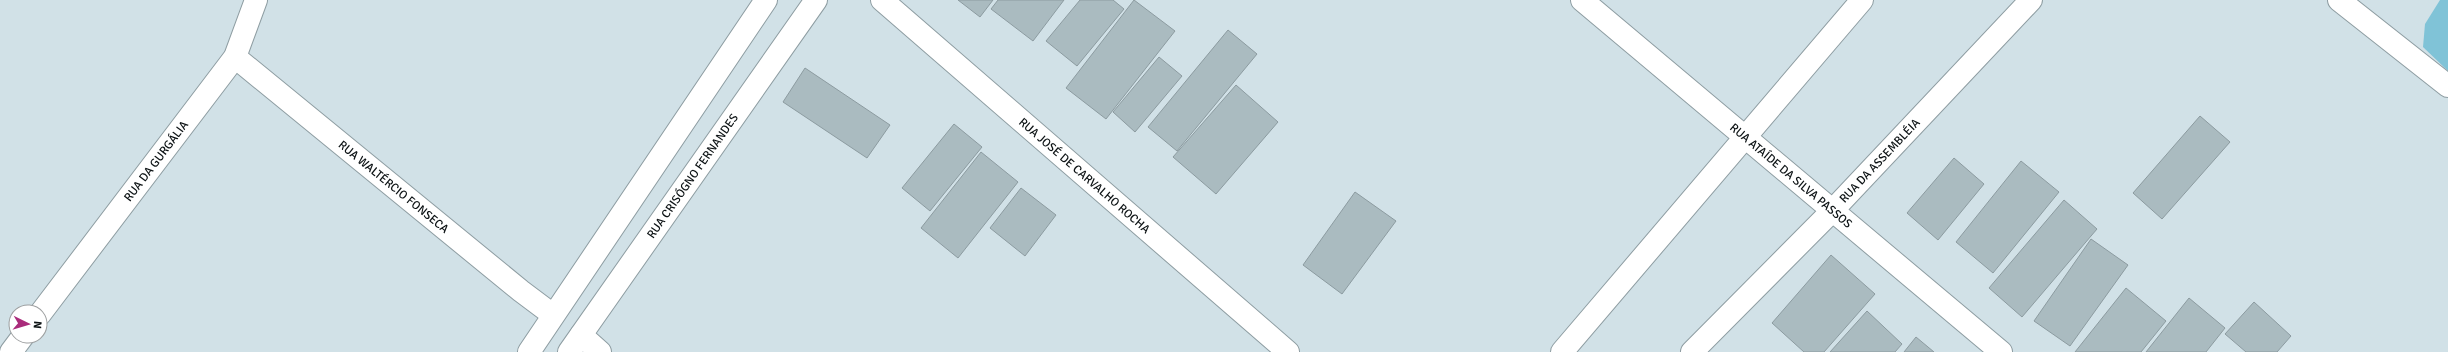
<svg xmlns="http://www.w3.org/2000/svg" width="2448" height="352" font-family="Signika,sans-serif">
  <rect width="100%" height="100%" fill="#d1e1e7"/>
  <path fill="#80c3d7" d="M2440,0H2448V71L2423,47L2425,24Z"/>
  <g fill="#aabbc0" stroke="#8c9ba0">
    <path d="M958,0H993L980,17Z"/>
    <path d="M998,0H1064L1033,41L991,9Z"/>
    <path d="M1080,0H1113L1124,9L1077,66L1046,41Z"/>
    <path d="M1134,0L1175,31L1106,119L1066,88Z"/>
    <path d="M1228,30L1257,54L1177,151L1148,127Z"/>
    <path d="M1159,57L1182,76L1135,132L1113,112Z"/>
    <path d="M805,68L890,125L867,158L783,102Z"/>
    <path d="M1236,85L1278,122L1216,194L1173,157Z"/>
    <path d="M2200,116L2230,142L2162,219L2133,193Z"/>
    <path d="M954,124L982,147L930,211L902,188Z"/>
    <path d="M981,152L1018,182L958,258L921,228Z"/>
    <path d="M1954,158L1984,184L1938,240L1907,213Z"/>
    <path d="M2021,161L2059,192L1993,273L1956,242Z"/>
    <path d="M1021,188L1056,215L1025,256L990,228Z"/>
    <path d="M1355,192L1396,221L1342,294L1303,265Z"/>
    <path d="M2064,200L2097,229L2022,317L1989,288Z"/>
    <path d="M2091,239L2128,265L2070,346L2034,321Z"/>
    <path d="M1831,255L1875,294L1824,352H1804L1772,323Z"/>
    <path d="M2126,288L2166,321L2141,352H2075Z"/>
    <path d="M2189,298L2225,328L2206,352H2146Z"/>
    <path d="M2254,302L2291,336L2277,352H2246L2225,334Z"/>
    <path d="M1867,311L1902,344L1895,352H1830Z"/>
    <path d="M1916,337L1934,352H1904Z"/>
  </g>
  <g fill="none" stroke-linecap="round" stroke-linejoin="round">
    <defs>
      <g id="street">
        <path id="s1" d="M882,0L1288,352"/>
        <path id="s2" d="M1582,0L2001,352"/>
        <path id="s3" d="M235,57L521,291L553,315"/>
        <path id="s4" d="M40,314L235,57L256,0"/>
        <path d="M581,335L600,352"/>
        <path d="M11,352L23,336"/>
        <path d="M1562,352L1862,0"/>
        <path id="s5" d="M1692,352L1832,211L2031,0"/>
      </g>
      <g id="secondary">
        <path d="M2339,0L2448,86"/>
        <path d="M529,352L766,0"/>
        <path id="s6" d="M569,352L816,0"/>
      </g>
    </defs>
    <use href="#street" stroke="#8e9da2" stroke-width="24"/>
    <use href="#secondary" stroke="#8e9da2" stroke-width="24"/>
    <use href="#street" stroke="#fff" stroke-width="22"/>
    <use href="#secondary" stroke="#fff" stroke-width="22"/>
  </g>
  <g text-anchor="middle" stroke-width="3.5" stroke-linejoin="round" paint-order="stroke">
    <g font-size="12" fill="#0c1214" stroke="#fff">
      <text dy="4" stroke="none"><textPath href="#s5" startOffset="268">RUA DA ASSEMBLÉIA</textPath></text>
      <text dy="4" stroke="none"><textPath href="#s4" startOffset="192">RUA DA GURGÁLIA</textPath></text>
      <text dy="4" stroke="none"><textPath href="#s6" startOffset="215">RUA CRISÓGNO FERNANDES</textPath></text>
      <text dy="4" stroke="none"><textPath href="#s1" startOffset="268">RUA JOSÉ DE CARVALHO ROCHA</textPath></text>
      <text dy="4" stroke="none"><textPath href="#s2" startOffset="273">RUA ATAÍDE DA SILVA PASSOS</textPath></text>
      <text dy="4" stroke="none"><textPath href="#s3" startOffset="205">RUA WALTÉRCIO FONSECA</textPath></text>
    </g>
  </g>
  <g transform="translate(28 324) rotate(95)"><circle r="19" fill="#ffffff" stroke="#9ea0a1"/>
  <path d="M0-3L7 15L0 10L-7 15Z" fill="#aa2b7b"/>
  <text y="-6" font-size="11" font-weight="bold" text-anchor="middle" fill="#0c1214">N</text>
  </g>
</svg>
